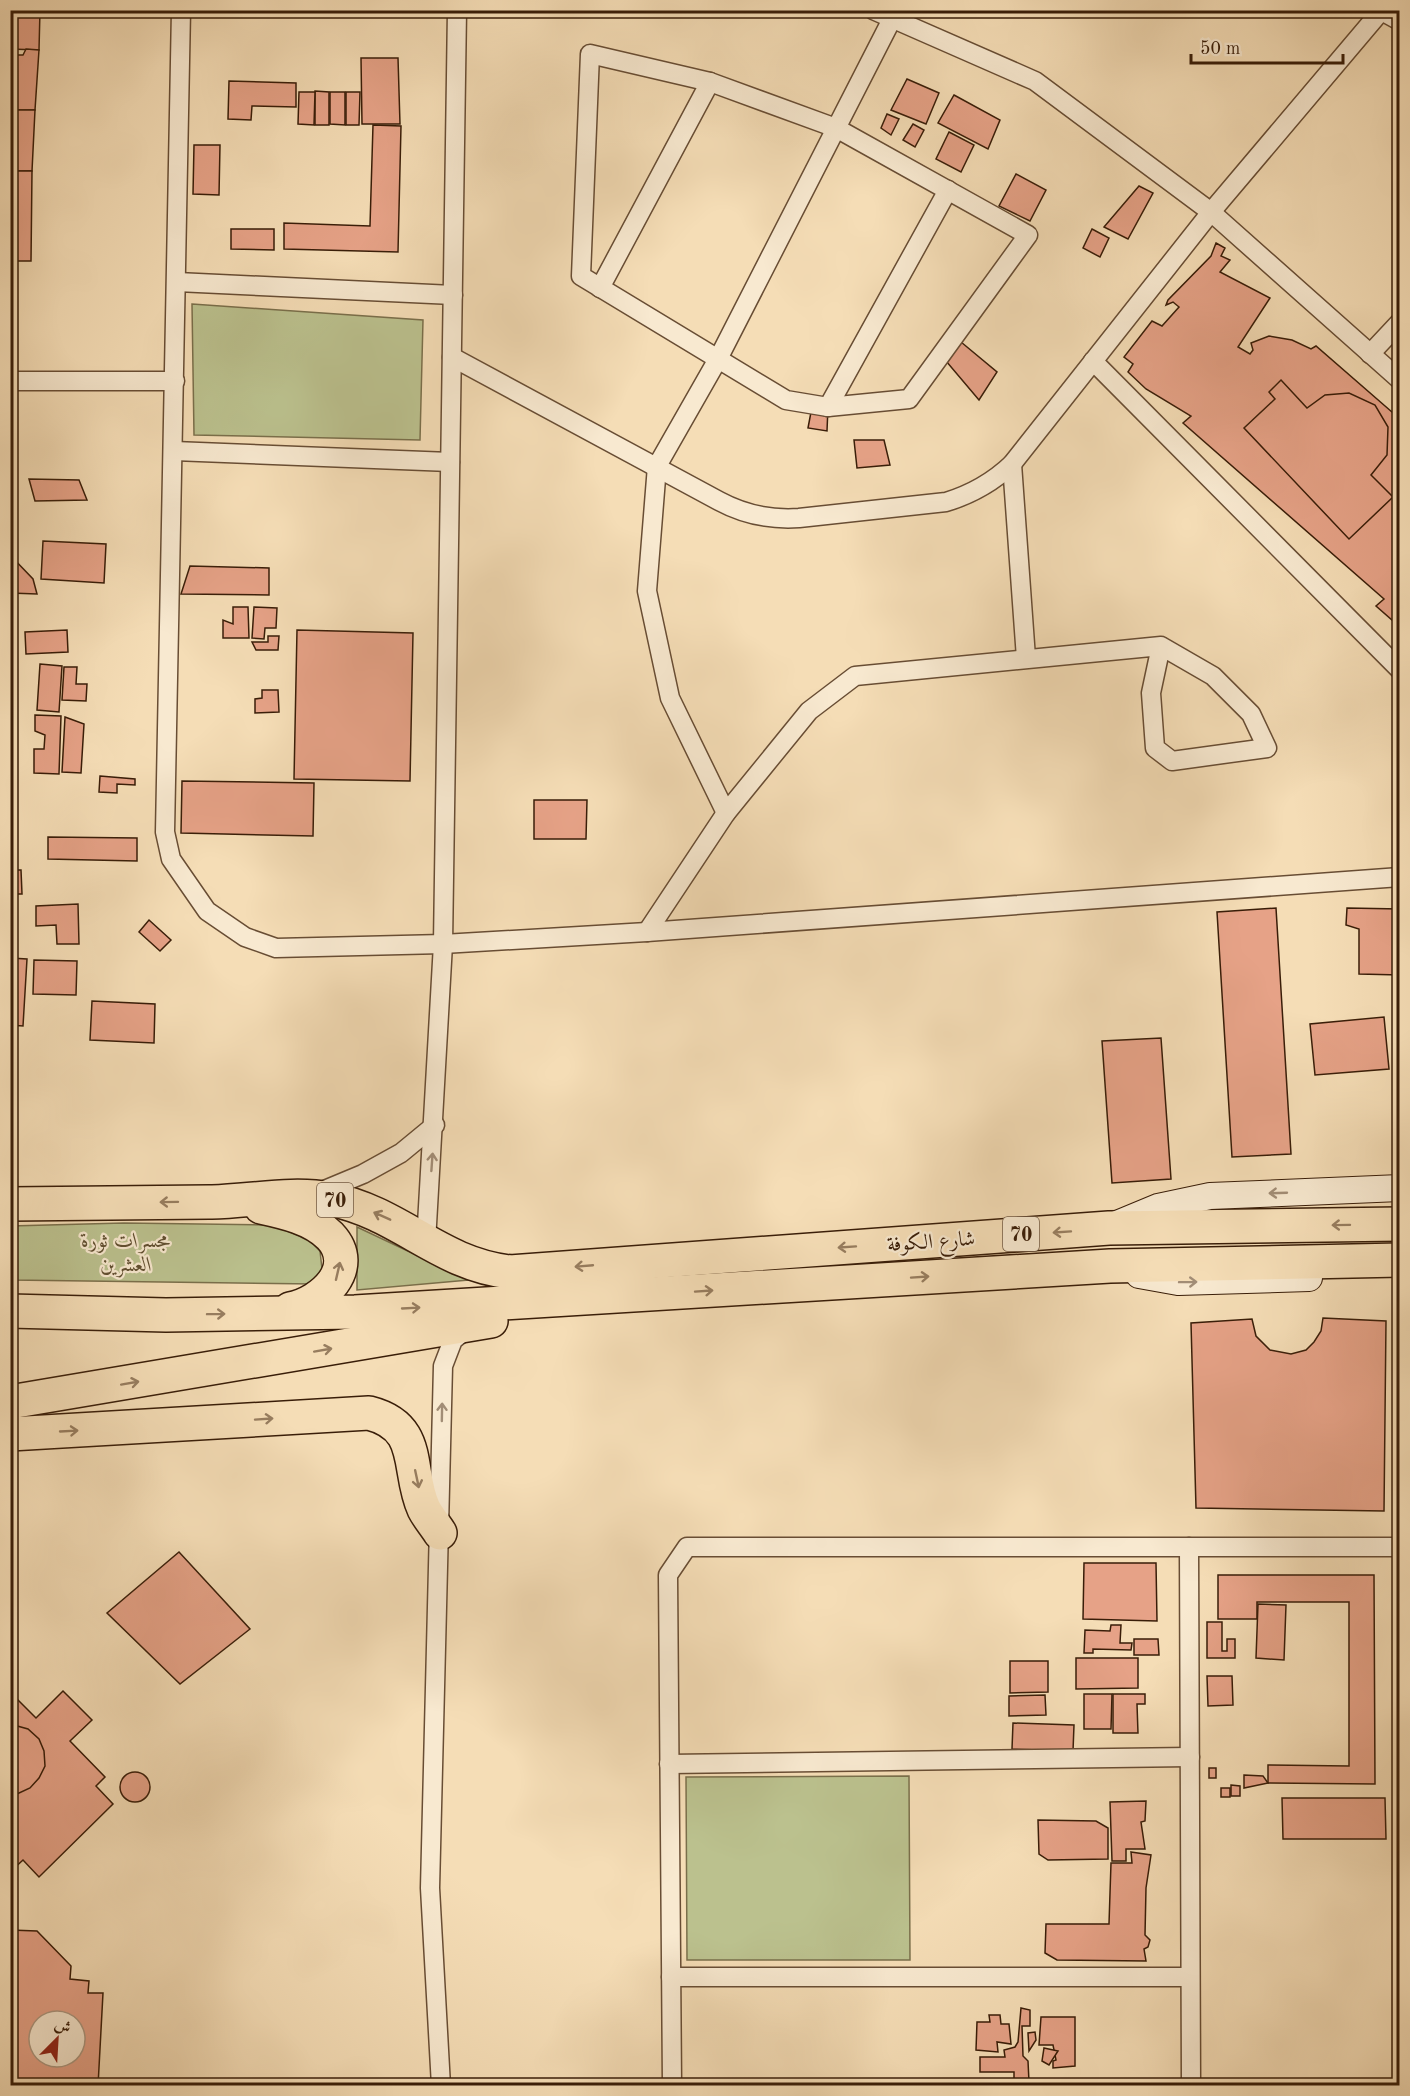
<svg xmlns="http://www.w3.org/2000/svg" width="1410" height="2096" font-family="'Old Standard TT',Amiri,serif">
  <rect width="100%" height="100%" fill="#f5ddb6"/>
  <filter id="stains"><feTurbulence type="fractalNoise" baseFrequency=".00333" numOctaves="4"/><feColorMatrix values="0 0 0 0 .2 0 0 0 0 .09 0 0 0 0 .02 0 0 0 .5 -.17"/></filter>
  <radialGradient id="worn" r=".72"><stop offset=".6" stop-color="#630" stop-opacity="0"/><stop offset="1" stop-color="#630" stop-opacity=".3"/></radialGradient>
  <g fill="#bbc18e" stroke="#7a6f4b" stroke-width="1.5">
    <path d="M192,304L423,320L420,440L194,435Z"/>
    <path d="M124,1223L272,1225L308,1239L320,1251L322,1269L315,1284L11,1280L10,1226Z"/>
    <path d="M357,1227L469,1280L357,1290Z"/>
    <path d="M909,1776L910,1960H687L686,1777Z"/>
  </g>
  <g fill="#e6a287" stroke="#391d08" stroke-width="1.5" fill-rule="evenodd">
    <path d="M10,10H40L39,50L10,49Z"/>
    <path d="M26,49L39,50L35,110H10V55H23Z"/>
    <path d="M361,58H398L400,124H362Z"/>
    <path d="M907,79L939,93L926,124L891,110Z"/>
    <path d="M229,81L296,83V107L252,106L251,120L228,119Z"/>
    <path d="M315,91L329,92V125H315Z"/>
    <path d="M299,92H315L314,125L298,124Z"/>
    <path d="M330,92H345V125L330,124Z"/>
    <path d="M346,92H360L359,125H346Z"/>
    <path d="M954,95L1000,120L988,149L938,123Z"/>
    <path d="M10,110H35L32,171H10Z"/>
    <path d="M887,114L899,119L891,135L881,128Z"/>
    <path d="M913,124L924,130L915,147L903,140Z"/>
    <path d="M373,125L401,126L398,252L284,249V223L370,226Z"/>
    <path d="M949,132L974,145L961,172L936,159Z"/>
    <path d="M194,145H220L219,195L193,194Z"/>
    <path d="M10,171H32L31,261H10Z"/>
    <path d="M1016,174L1046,190L1030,221L999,206Z"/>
    <path d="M1139,186L1153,193L1128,239L1104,227Z"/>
    <path d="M231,229H274V250L231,249Z"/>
    <path d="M1092,229L1109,238L1100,257L1083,248Z"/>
    <path d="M1216,243L1225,248L1221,256L1230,260L1220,272L1270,298L1238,347L1250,354L1253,350L1251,343L1269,336L1292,340L1311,349L1316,346L1400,419V627L1376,606L1384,599L1183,423L1191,416L1146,389L1128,372L1133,364L1124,357L1152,321L1162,326L1179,307L1173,302L1166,305L1168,300L1211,256Z"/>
    <path d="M961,342L997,372L979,400L946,361Z"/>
    <path d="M1281,380L1307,408L1325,395L1349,393L1375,405L1388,427L1387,455L1371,475L1393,497L1349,539L1244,428L1275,399L1269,392Z"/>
    <path d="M828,407L827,431L808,428L811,412Z"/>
    <path d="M854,440H884L890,465L857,468Z"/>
    <path d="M29,479L79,480L87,500L35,501Z"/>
    <path d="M43,541L106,544L104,583L41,579Z"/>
    <path d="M10,555L33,579L37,594L10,593Z"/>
    <path d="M190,566L269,568V595L181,594Z"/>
    <path d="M233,607H248L249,638H223V620L233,624Z"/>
    <path d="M254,607L277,608L276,628H265L264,639L252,638Z"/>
    <path d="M67,630L68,652L26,654L25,632Z"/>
    <path d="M297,630L413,633L410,781L294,779Z"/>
    <path d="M268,636H279L278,650H256L252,642H268Z"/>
    <path d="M40,664L62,666L59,712L37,710Z"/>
    <path d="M64,667H77L76,684H87L86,701L62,700Z"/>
    <path d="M262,690H278L279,712L255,713V699L262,698Z"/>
    <path d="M35,715L61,716L59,774L34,773V749H44L45,735L35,731Z"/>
    <path d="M65,717L84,724L81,773L62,772Z"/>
    <path d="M100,776L135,779V785L117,784V793L99,792Z"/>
    <path d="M182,781L314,783L313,836L181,833Z"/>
    <path d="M534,800H587L586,839H534Z"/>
    <path d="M48,837L137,838V861L48,859Z"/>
    <path d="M11,870H21L22,894H10Z"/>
    <path d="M78,904L79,944H57L56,925L36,926V906Z"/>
    <path d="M1276,908L1291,1154L1232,1157L1217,912Z"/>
    <path d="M1347,908L1400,909V975L1359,974V929L1346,925Z"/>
    <path d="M149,920L171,940L160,951L139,932Z"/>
    <path d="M10,958L27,959L23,1026L10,1025Z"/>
    <path d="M34,960L77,961L76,995L33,994Z"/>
    <path d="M92,1001L155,1004L154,1043L90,1040Z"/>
    <path d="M1384,1017L1389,1069L1315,1075L1310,1024Z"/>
    <path d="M1161,1038L1171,1179L1112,1183L1102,1041Z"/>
    <path d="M1323,1318L1386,1321L1384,1511L1196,1508L1191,1323L1252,1319L1256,1336L1270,1350L1291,1354L1306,1350L1314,1342L1321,1331Z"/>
    <path d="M179,1552L250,1629L180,1684L107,1613Z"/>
    <path d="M1084,1563H1156L1157,1621L1083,1619Z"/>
    <path d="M1218,1575H1374L1375,1784L1268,1783V1765L1349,1766V1602H1257V1619H1218Z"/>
    <path d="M1258,1604L1286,1605L1284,1660L1256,1658Z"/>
    <path d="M1207,1622H1222V1651H1227V1639H1235V1658H1207Z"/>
    <path d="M1111,1625H1121L1120,1643H1132L1131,1650L1093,1649V1653H1084L1085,1630L1110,1631Z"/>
    <path d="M1134,1639H1158L1159,1655H1134Z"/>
    <path d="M1076,1658H1138V1688L1076,1689Z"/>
    <path d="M1010,1661H1048V1692L1010,1693Z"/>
    <path d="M1207,1676H1232L1233,1705L1208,1706Z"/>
    <path d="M63,1691L92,1720L70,1741L105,1777L96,1786L113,1804L39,1877L23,1860L10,1872V1692L36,1718Z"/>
    <path d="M1084,1694H1112L1111,1729H1084Z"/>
    <path d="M1113,1694H1145V1704H1137L1138,1733H1113Z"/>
    <path d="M1045,1695L1046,1715L1009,1716V1696Z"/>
    <path d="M1013,1723L1074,1725L1073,1751L1012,1749Z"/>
    <path d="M10,1724L28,1729L39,1739L44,1751L45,1766L39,1778L30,1788L17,1794H10Z"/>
    <rect x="1209" y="1768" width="7" height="10"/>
    <circle cx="135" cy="1787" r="15"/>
    <path d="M1244,1775L1263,1776L1268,1783L1244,1788Z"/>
    <path d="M1231,1785L1240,1786V1796H1231Z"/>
    <rect x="1221" y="1788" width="9" height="9"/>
    <path d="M1282,1798H1385L1386,1839H1283Z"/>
    <path d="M1146,1801L1145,1821L1141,1822L1145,1849H1126V1861H1112L1110,1802Z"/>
    <path d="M1038,1820L1096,1821L1108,1828V1859L1048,1860L1039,1854Z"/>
    <path d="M1131,1852L1151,1855L1146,1888L1145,1935L1150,1940L1148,1947L1144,1949L1146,1961L1057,1960L1045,1953L1046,1924H1109L1111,1863H1132Z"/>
    <path d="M10,1930L37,1931L71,1966L70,1979L89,1981L88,1993H103L98,2086H10ZM39,2021H75V2057H39Z"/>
    <path d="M1021,2008L1030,2010V2026H1022L1023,2056L1028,2061L1029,2082H1014V2072H980V2057H1005L1004,2050L1015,2047L1018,2042Z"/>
    <path d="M989,2015H1000L1001,2024H1009L1011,2044L997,2042L998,2052L976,2050L977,2022H990Z"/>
    <path d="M1041,2017H1075V2066L1053,2068V2061L1056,2060L1053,2045H1039Z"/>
    <path d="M1035,2032L1036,2040L1029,2051L1028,2033Z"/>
    <path d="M1044,2048L1058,2051L1049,2065L1042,2061Z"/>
  </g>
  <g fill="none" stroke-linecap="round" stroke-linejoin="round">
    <defs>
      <g id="street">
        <path d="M181,10L165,832L171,859L207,911L245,937L276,948L443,944L647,932L1400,877"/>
        <path d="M873,10L1035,81L1211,212L1400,380"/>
        <path d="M1380,10L1400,21"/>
        <path d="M590,54L710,82L836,128L1028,235L909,399L828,407L786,400L581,276Z"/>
        <path d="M177,282L453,295"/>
        <path d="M600,288L710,82"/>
        <path d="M1370,354L1400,322"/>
        <path d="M452,357L719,501C745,515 770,520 799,518L946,502C972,494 992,483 1012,464L1211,212L1381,11"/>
        <path d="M1093,361L1400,670"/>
        <path d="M10,381H175"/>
        <path d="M828,407L948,190"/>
        <path d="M174,451L450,462"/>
        <path d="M1012,464L1026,658"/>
        <path d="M726,813L670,698L647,591L657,466L718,359L892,19"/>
        <path d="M647,932L726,813L809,711L855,676L1161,646L1213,676L1251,714L1267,748L1172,761L1155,748L1151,693L1161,646"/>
        <path d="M315,1194L363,1174L401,1153L435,1125"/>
        <path d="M426,1242L443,944L457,10"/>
        <path d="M1189,1547L1191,2086"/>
        <path d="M669,1764L1190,1757"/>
        <path d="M671,1977H1190"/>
        <path d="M441,2086L430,1888L443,1366L453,1340L467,1329"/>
        <path d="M672,2086L668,1575L687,1547H1400"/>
      </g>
      <g id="secondary">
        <path d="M1117,1224L1158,1207L1210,1196L1400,1188"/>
        <path d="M1139,1275L1178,1282L1309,1278"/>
      </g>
      <g id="highway">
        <path d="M10,1204C78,1203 145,1203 212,1202C251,1201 292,1192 330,1199C401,1213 438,1264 510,1272L1109,1228L1400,1224"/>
        <path d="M261,1207C284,1212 312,1218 330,1236C360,1268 322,1303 290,1309"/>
        <path d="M10,1311L166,1315L355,1312L1110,1266L1400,1260"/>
        <path d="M10,1402L491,1321"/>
        <path d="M10,1434L369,1413C424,1427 406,1470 424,1509C428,1517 435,1525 440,1533"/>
      </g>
    </defs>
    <use href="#street" stroke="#684d34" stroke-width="21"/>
    <use href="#secondary" stroke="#391d08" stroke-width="28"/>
    <use href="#highway" stroke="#391d08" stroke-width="36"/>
    <use href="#street" stroke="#f8e9d0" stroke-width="18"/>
    <use href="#secondary" stroke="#f8e9d0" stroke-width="26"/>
    <use href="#highway" stroke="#f5ddb6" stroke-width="33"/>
  </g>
  <defs><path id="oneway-shaft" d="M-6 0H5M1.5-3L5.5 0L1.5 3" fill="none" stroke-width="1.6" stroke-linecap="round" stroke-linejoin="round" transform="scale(1.5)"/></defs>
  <g stroke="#a28d76">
    <use href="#oneway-shaft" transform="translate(432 1162) rotate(-86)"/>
    <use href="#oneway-shaft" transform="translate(1278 1193) rotate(178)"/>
    <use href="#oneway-shaft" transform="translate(1188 1282) rotate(-1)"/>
    <use href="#oneway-shaft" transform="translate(442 1412) rotate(-89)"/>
  </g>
  <g stroke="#977d5f">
    <use href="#oneway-shaft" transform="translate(169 1202) rotate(179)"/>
    <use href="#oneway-shaft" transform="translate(382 1216) rotate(-156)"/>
    <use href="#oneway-shaft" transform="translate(1341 1225) rotate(179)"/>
    <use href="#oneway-shaft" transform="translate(1062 1232) rotate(176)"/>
    <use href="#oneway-shaft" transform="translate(847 1247) rotate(176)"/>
    <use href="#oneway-shaft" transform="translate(584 1266) rotate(175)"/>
    <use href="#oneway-shaft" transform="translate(338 1271) rotate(-77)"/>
    <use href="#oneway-shaft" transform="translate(920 1277) rotate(-4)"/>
    <use href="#oneway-shaft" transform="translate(704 1291) rotate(-4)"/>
    <use href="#oneway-shaft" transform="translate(411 1308) rotate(-3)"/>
    <use href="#oneway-shaft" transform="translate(216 1314) rotate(-1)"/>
    <use href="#oneway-shaft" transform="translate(323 1350) rotate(-10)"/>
    <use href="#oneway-shaft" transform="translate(130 1383) rotate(-10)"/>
    <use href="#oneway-shaft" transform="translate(264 1419) rotate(-4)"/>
    <use href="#oneway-shaft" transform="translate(69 1431) rotate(-3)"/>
    <use href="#oneway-shaft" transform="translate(417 1479) rotate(78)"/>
  </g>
  <g text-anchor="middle" stroke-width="4.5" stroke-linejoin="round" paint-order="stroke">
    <g fill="#f8e9d0" stroke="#725a44" stroke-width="1.5">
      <rect x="317" y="1183" width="36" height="34" rx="4.5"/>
      <rect x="1003" y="1217" width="36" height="34" rx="4.5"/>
    </g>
    <g font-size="20" font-weight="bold" fill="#391d08">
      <text x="335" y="1207">70</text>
      <text x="1021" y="1241">70</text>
    </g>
    <g font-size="21" font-style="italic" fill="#604e30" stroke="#f8e9d0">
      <text x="126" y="1247">مجسرات ثورة<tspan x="126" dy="24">العشرين</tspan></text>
    </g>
    <g font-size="21" fill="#391d08" stroke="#f8e9d0">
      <text transform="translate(931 1241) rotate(-4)" y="7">شارع الكوفة</text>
    </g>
  </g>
  <rect width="1410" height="2096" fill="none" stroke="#f5ddb6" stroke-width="36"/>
  <rect x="12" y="12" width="1386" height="2072" fill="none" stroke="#391d08" stroke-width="3"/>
  <rect x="18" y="18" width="1374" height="2060" fill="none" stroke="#391d08" stroke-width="1.5"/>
  <g transform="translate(57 2039) rotate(24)"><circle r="28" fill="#f8e9d0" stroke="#ac9780" stroke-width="1.5"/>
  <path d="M0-4.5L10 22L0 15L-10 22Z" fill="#8f2418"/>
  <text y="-9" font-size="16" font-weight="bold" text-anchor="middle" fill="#391d08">ش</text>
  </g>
  <path d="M1191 54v9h152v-9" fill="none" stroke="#391d08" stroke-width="3"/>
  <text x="1200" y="54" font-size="18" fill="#391d08" stroke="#f8e9d0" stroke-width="4.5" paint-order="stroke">50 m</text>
  <rect width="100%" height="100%" filter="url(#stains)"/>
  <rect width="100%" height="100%" fill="url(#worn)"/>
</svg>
